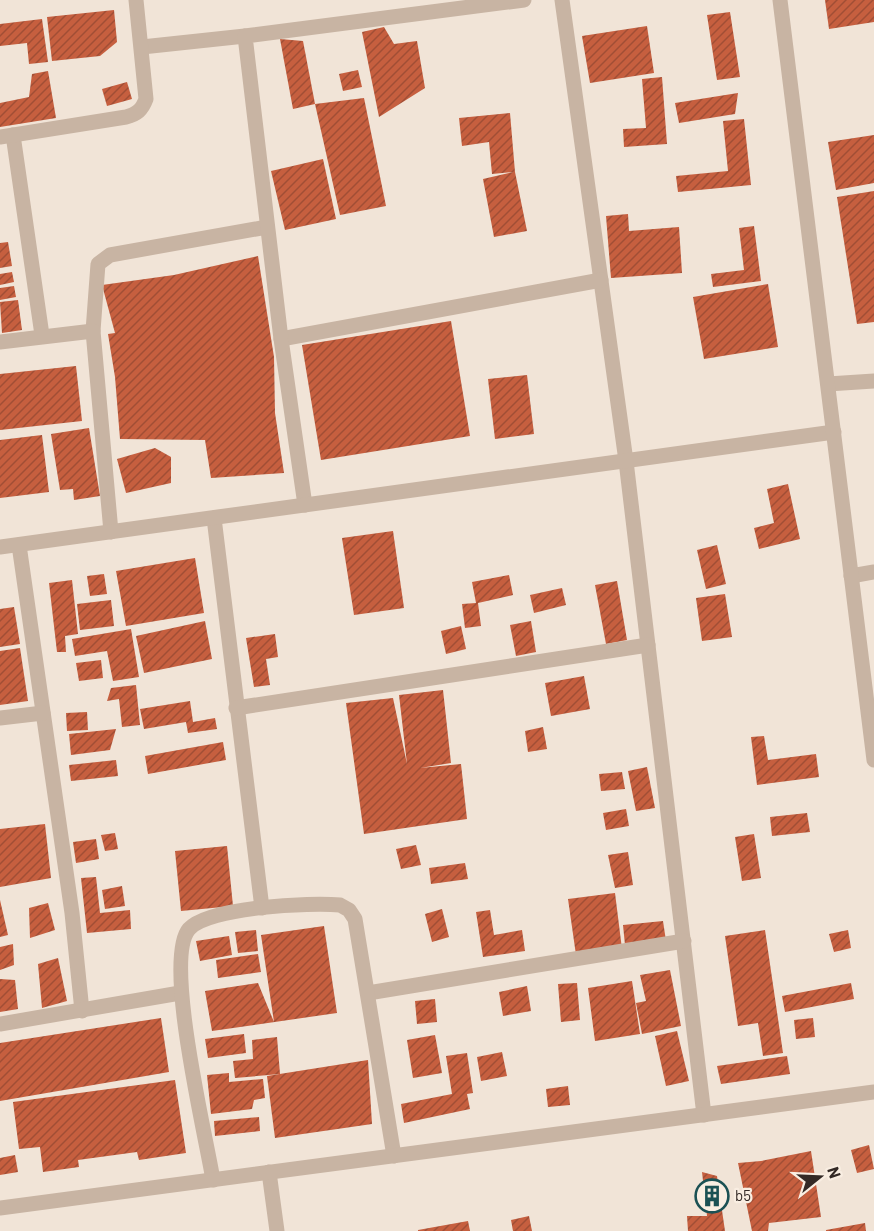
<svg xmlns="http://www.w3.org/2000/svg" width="874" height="1231" font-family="Barlow,sans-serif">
  <defs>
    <pattern id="building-hatch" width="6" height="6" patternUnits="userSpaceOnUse" patternTransform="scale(1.5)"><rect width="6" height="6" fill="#c65f3f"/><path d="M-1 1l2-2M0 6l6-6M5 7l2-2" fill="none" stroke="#a14e35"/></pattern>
  </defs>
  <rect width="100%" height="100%" fill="#f1e4d7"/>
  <g fill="url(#building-hatch)">
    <path d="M825,0H874V22L829,29Z"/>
    <path d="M114,10L117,42L100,56L52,61L47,17Z"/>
    <path d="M730,12L740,77L717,80L707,15Z"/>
    <path d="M42,19L48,62L29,64L27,43L0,46V24Z"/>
    <path d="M647,26L654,73L590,83L582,36Z"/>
    <path d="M384,27L394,44L417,41L425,88L379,117L362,32Z"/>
    <path d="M280,39L303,41L315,104L293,109Z"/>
    <path d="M358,70L362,87L343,91L339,74Z"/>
    <path d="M48,71L56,118L0,127V103L29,97L32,74Z"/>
    <path d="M662,77L667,144L624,147L623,129L646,128L642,79Z"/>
    <path d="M127,82L132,99L107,106L102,89Z"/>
    <path d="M738,93L735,114L679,123L675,103Z"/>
    <path d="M364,98L386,206L340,215L315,104Z"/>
    <path d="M510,113L515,172L527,231L494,237L483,179L513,172L492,174L489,142L462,146L459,118Z"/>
    <path d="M744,119L751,185L678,192L676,176L728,171L723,121Z"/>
    <path d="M874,135V183L836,190L828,142Z"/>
    <path d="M323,159L336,219L285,230L271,171Z"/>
    <path d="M874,191V322L857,324L837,197Z"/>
    <path d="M628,214L629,231L679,227L682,273L611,278L606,216Z"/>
    <path d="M754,226L761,281L713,287L711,274L744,270L739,228Z"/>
    <path d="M8,242L12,266L0,268V243Z"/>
    <path d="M258,256L274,357L275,413L284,473L211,478L205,440L120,439L115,377L108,334L115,333L102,285L174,275Z"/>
    <path d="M12,272L14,282L0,285V274Z"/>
    <path d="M768,284L778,347L704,359L693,297Z"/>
    <path d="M14,286L16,297L0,300V288Z"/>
    <path d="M18,300L22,330L2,333L0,302Z"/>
    <path d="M451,321L470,436L321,460L302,345Z"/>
    <path d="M76,366L82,421L0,430V374Z"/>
    <path d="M527,375L534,434L495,439L488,379Z"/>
    <path d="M89,428L100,496L74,500L73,489L60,490L51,434Z"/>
    <path d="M42,435L49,492L0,498V440Z"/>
    <path d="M155,448L171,457V483L126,493L117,459Z"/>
    <path d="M788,484L800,539L759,549L754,528L774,523L767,489Z"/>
    <path d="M393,531L404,608L354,615L342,538Z"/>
    <path d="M717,545L726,584L706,589L697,550Z"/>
    <path d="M195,558L204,613L126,626L116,571Z"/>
    <path d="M104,574L107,594L90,596L87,576Z"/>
    <path d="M509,575L513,595L478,603L481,626L465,628L462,604L476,603L472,582Z"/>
    <path d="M72,580L78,634L65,636L66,652H57L49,583Z"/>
    <path d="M617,581L627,640L606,644L595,585Z"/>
    <path d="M562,588L566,605L534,613L530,595Z"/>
    <path d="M725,594L732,637L702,641L696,598Z"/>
    <path d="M111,600L114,626L80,630L77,604Z"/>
    <path d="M14,607L20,644L0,647V609Z"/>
    <path d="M205,621L212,659L144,673L136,636Z"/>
    <path d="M531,621L536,652L516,656L510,625Z"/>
    <path d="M461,626L466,649L446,654L441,631Z"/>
    <path d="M131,629L139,677L113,681L107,651L75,656L72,639Z"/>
    <path d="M275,634L278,657L266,659L270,685L254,687L246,638Z"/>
    <path d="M20,648L28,701L0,705V651Z"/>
    <path d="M101,660L103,678L79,681L76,663Z"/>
    <path d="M584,676L590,709L551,716L545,683Z"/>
    <path d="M136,685L140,725L122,727L119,699L107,701L111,688Z"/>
    <path d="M443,690L451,763L420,768L461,764L467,819L364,834L346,703L393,698L407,764L399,695Z"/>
    <path d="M190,701L193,722L215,718L217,729L188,733L186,722L144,729L140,709Z"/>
    <path d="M87,712L88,730L67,731L66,713Z"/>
    <path d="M543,727L547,749L528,752L525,731Z"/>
    <path d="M116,729L110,750L71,755L69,734Z"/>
    <path d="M764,736L768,760L816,754L819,777L757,785L751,737Z"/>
    <path d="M223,742L226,760L148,774L145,756Z"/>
    <path d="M116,760L118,776L71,781L69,765Z"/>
    <path d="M647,767L655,808L636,811L628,771Z"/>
    <path d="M622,772L625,789L601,791L599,774Z"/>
    <path d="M626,809L629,826L606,830L603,813Z"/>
    <path d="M807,813L810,832L772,836L770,817Z"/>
    <path d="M45,824L51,878L0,887V829Z"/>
    <path d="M115,833L118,849L105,851L101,835Z"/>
    <path d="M754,834L761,878L742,881L735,837Z"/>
    <path d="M96,839L99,859L76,863L73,842Z"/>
    <path d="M416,845L421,865L401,869L396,849Z"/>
    <path d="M227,846L233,906L181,911L175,851Z"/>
    <path d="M628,852L633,885L615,888L608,855Z"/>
    <path d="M465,863L468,879L431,884L429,868Z"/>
    <path d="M96,877L100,913L130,910L131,929L87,933L81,878Z"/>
    <path d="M122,886L125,906L105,909L102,890Z"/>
    <path d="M615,893L622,949L576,955L568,899Z"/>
    <path d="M0,900L8,935L0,937Z"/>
    <path d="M48,903L55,930L30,938L29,908Z"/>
    <path d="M442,909L449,937L432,942L425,914Z"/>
    <path d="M490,910L494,935L522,930L525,951L483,957L476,912Z"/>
    <path d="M663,921L666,941L625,945L623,925Z"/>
    <path d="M324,926L337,1013L212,1031L205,991L258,983L274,1022L261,935Z"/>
    <path d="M256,930L258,951L238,953L235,932Z"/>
    <path d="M765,930L783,1053L763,1056L758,1023L738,1026L725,936Z"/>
    <path d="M848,930L851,948L834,952L829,934Z"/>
    <path d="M229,936L232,955L200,961L196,941Z"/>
    <path d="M13,944L14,965L0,970V947Z"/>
    <path d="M258,954L261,972L218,978L216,960Z"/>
    <path d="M58,958L67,1001L42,1008L38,964Z"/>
    <path d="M670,970L681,1026L642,1034L636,1003L646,1001L640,975Z"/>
    <path d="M0,979L15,980L18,1009L0,1012Z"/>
    <path d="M632,981L640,1034L595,1041L588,988Z"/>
    <path d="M577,983L580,1020L561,1022L558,984Z"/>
    <path d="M851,983L854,999L785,1012L782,996Z"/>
    <path d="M527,986L531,1011L503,1016L499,992Z"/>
    <path d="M435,999L437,1022L417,1024L415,1001Z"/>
    <path d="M161,1018L169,1072L0,1101V1043Z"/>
    <path d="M813,1018L815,1037L796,1039L794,1020Z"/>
    <path d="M677,1031L689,1081L666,1086L655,1036Z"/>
    <path d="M244,1034L246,1053L208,1058L205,1039Z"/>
    <path d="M435,1035L442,1073L413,1078L407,1040Z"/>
    <path d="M277,1037L280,1074L235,1078L233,1061L253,1059L252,1040Z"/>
    <path d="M502,1052L507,1076L481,1081L477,1057Z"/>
    <path d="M467,1053L473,1093L467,1094L470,1109L404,1123L401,1104L452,1094L446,1056Z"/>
    <path d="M787,1056L790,1074L721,1084L717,1066Z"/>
    <path d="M368,1060L372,1124L275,1138L267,1076Z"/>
    <path d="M229,1073V1082L263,1079L265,1098L254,1100L252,1109L211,1114L207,1075Z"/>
    <path d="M175,1080L186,1153L139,1160L137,1152L78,1160L79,1167L43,1172L40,1147L19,1149L13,1102Z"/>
    <path d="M568,1086L570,1105L548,1107L546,1089Z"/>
    <path d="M259,1117L260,1131L215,1136L214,1121Z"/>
    <path d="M869,1145L874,1169L857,1173L851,1150Z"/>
    <path d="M811,1151L821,1217L769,1223L768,1231H752L738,1163L761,1161Z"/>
    <path d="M15,1155L18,1172L0,1175V1158Z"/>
    <path d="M702,1172L717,1176L725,1231H688L687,1216H707Z"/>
    <path d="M529,1216L532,1231H513L511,1220Z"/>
    <path d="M468,1221L470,1231H418V1230Z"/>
    <path d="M865,1223L866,1231H826V1230Z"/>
  </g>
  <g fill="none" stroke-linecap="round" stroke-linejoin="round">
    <g stroke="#c8b4a3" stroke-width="15">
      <path d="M562,0L626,461L704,1115"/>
      <path d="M142,47L245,36"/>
      <path d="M13,135L42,335"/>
      <path d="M0,137L126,117C137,114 142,110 146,99L136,0"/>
      <path d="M93,331L98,264L110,255L267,227"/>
      <path d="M281,339L601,280"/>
      <path d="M0,342L93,331L111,532"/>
      <path d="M828,384L874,381"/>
      <path d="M305,505L281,339L245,36L524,0"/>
      <path d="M214,518L262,908"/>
      <path d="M19,545L72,913L82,1011"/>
      <path d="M0,547L834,432"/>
      <path d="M851,576L874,572"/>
      <path d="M236,708L648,645"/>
      <path d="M0,718L43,713"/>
      <path d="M368,993L684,941"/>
      <path d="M0,1024L180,993"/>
      <path d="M269,1172L277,1231"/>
      <path d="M213,1180C206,1136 163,959 189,929C208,907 311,902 340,905L349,910L355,919L394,1156"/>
      <path d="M0,1208L874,1092"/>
    </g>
    <path stroke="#c8b4a3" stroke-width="15" d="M780,0L874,760"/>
  </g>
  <defs>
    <symbol id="building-ring" viewBox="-11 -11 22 22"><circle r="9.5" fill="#f9eee2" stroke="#1b5154" stroke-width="1.5"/><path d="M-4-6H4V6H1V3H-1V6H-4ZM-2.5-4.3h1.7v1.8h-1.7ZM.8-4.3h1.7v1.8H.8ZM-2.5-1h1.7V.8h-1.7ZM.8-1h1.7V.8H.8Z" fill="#1b5154"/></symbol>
  </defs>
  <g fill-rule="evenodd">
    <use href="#building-ring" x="693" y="1177" width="38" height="38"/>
  </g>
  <g text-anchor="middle" stroke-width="4.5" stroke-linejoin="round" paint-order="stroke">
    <g font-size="15" fill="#332925" stroke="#f9eee2" text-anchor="start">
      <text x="735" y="1201">b5</text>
    </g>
  </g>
  <g transform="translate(820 1177) rotate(72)" stroke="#f9eee2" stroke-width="4.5" paint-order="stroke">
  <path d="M0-4.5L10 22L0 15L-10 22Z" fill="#332925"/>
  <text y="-9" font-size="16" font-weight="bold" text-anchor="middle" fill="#332925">N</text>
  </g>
</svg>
